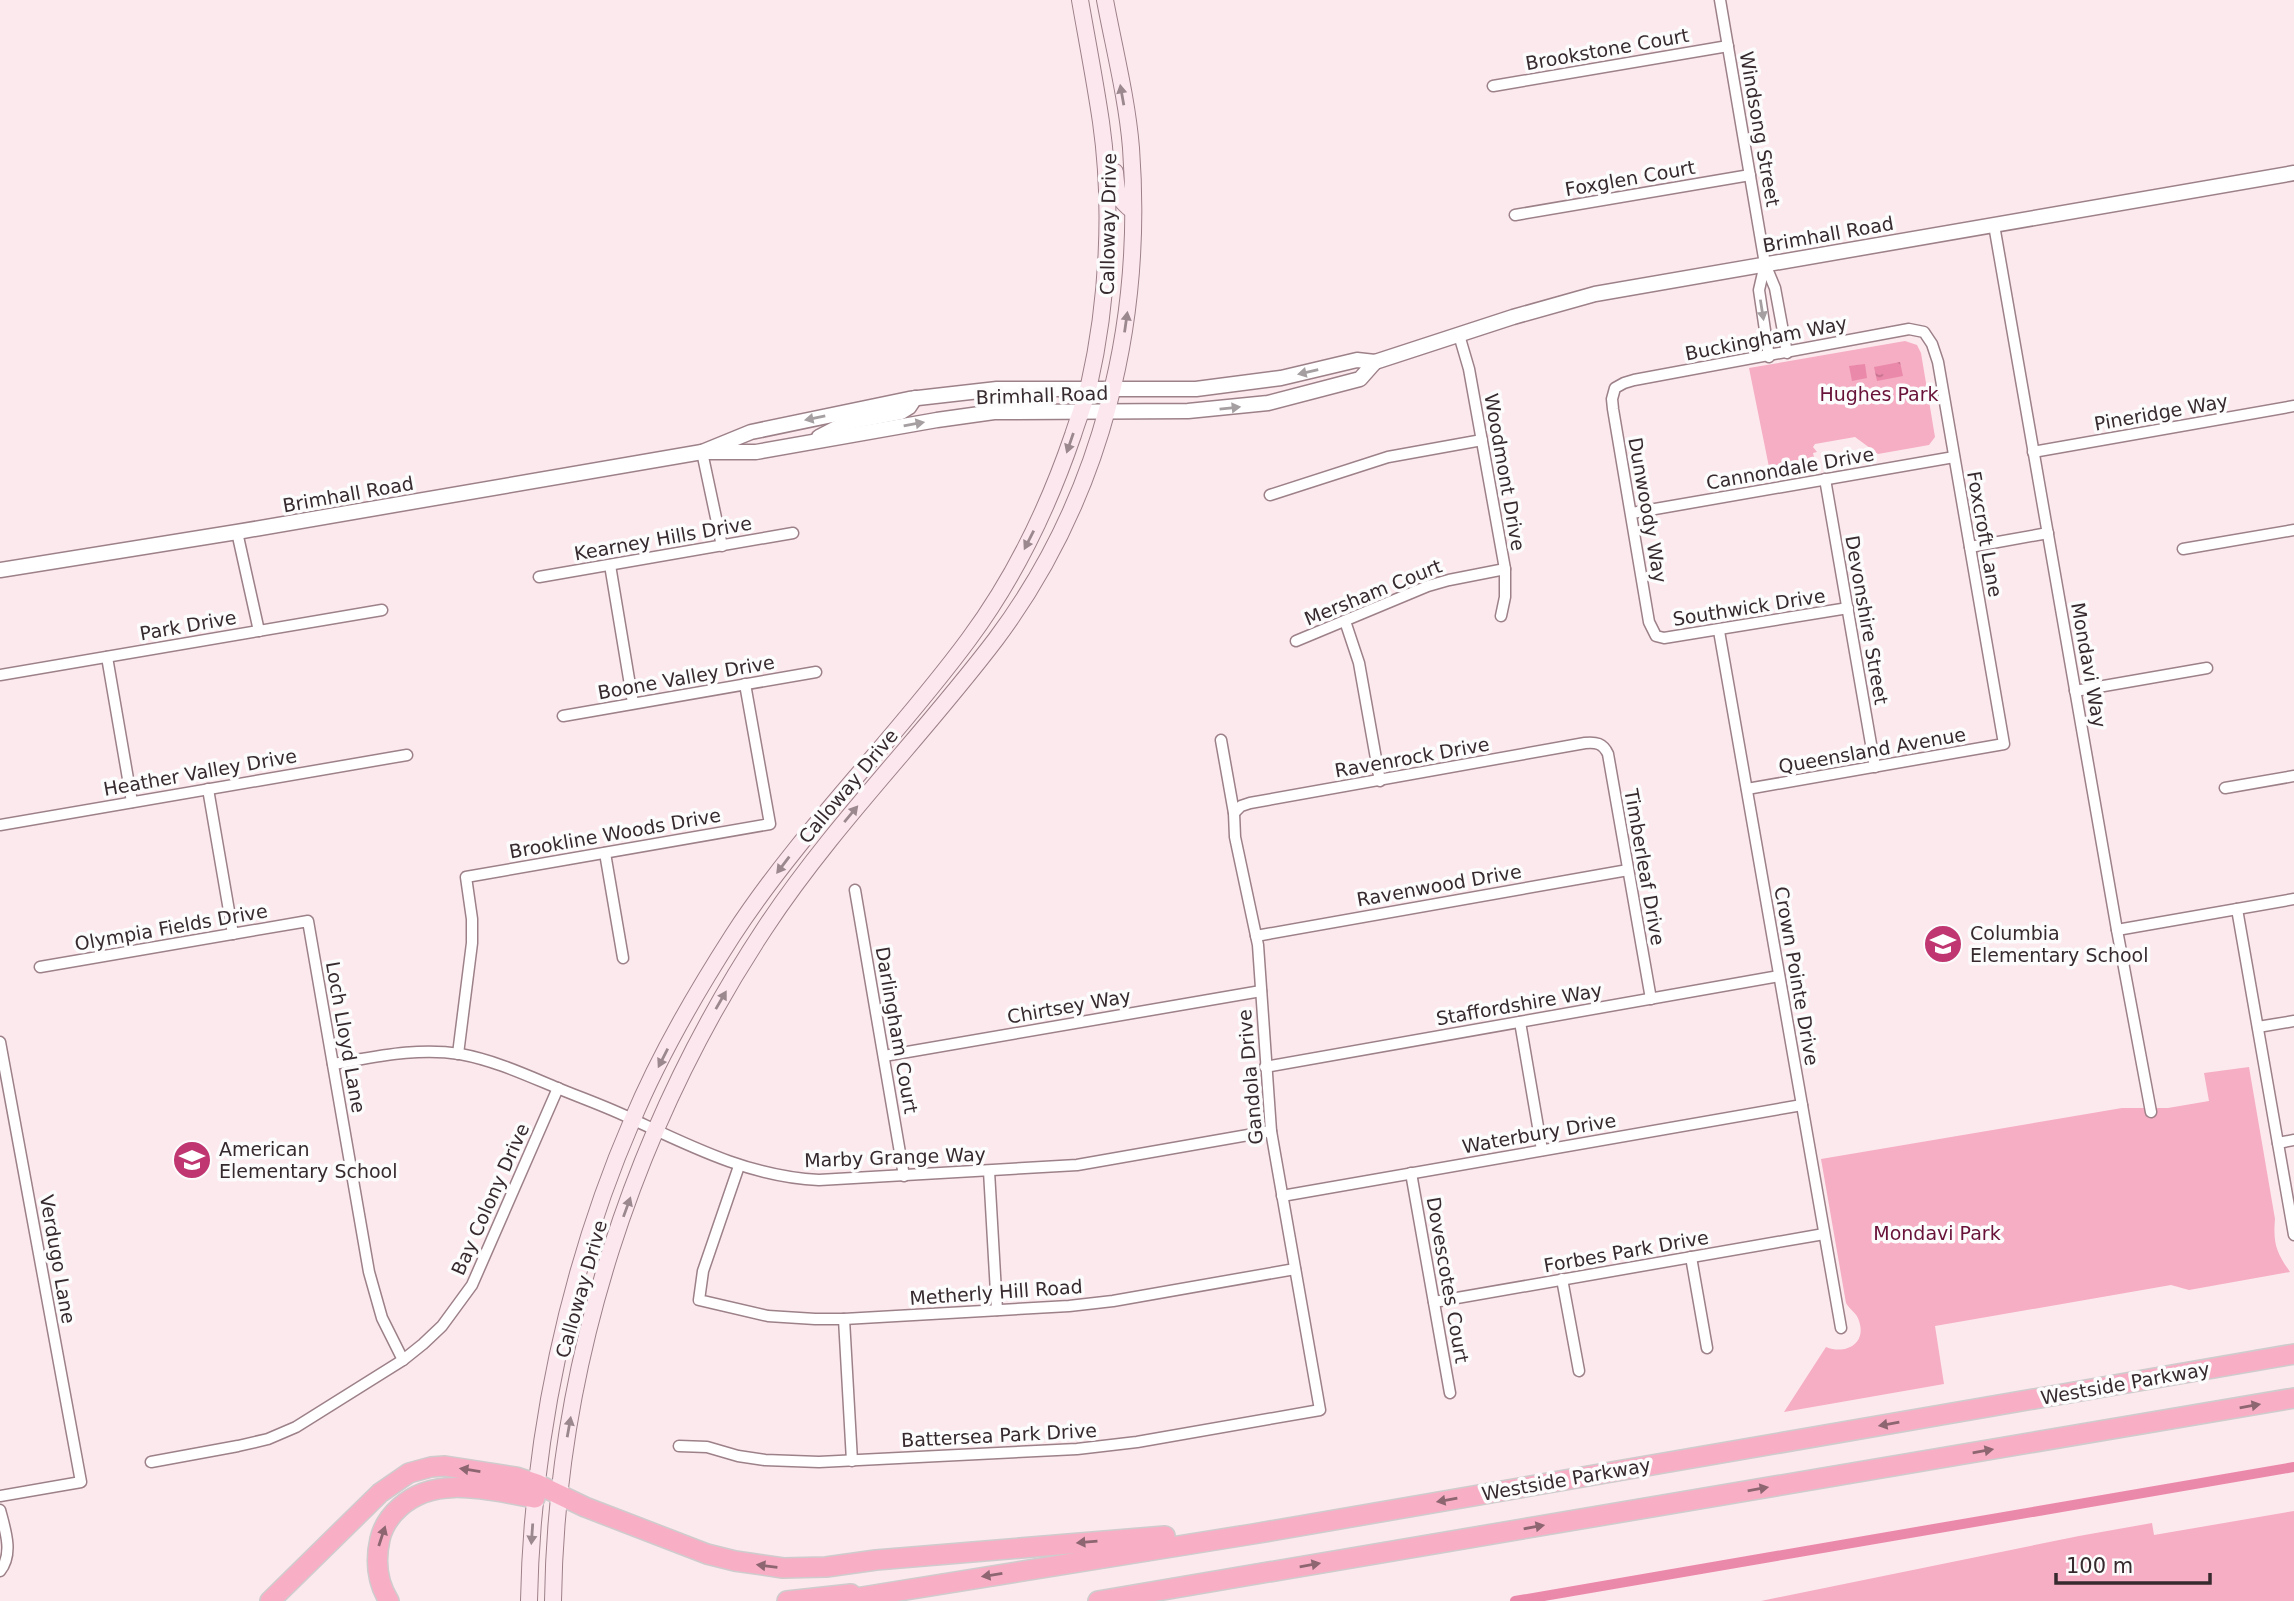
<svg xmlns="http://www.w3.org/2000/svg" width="2294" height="1601" font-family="'DejaVu Sans',sans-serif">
  <defs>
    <pattern id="water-ripples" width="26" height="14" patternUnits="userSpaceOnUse" patternTransform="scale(1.75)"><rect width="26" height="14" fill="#eb89aa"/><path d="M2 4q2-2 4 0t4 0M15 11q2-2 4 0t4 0" fill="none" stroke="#bf708b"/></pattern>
  </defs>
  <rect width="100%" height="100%" fill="#fce9ee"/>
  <g fill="#f5aec4">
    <path d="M1905,341L1917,345L1921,353L1935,437L1929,445L1878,454L1855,437L1815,444L1813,447L1817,452L1813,453L1816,465L1770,472L1749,368Z"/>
    <path d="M2249,1067L2275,1219C2273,1243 2276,1252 2290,1272L2189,1290L2171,1285L1935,1326L1944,1384L1784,1412L1826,1347C1845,1355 1867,1344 1859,1321C1857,1313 1850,1310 1846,1303L1821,1159L2122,1108H2168L2209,1101L2204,1073Z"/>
    <path d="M2294,1511V1601H1761L2079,1536L2152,1523L2154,1535Z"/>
  </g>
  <g fill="url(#water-ripples)">
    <path d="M1900,362L1903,376L1877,381L1874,367Z"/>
    <path d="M1865,364L1867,378L1852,381L1849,366Z"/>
  </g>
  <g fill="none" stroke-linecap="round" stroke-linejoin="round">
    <path stroke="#eb89aa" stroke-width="10" d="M1515,1601L2294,1467"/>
    <defs>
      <g id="minor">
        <path d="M1720,0L1765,264L1775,288L1787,353"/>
        <path d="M1493,86L1728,46"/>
        <path d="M1515,215L1750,175"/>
        <path d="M1994,225L2117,930L2151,1112"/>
        <path d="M1765,264L1759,290L1769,357"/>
        <path d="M1459,335L1469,369L1505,569V597L1501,616"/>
        <path d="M702,452L722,546"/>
        <path d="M2033,452L2294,406"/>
        <path d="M1825,479L1875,767"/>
        <path d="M1270,495L1388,457L1482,440"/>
        <path d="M1632,513L1954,457"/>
        <path d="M237,532L259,631"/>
        <path d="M1970,547L2048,533"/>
        <path d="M2183,549L2294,530"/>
        <path d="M610,565L633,703"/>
        <path d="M539,577L793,533"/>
        <path d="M1345,621L1359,663L1380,781"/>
        <path d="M1719,631L1841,1328"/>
        <path d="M1296,641L1428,586L1449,580L1505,569"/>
        <path d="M107,657L132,802"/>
        <path d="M0,675L382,610"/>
        <path d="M2075,691L2207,668"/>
        <path d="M563,716L816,672"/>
        <path d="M2225,788L2294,776"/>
        <path d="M208,789L233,934"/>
        <path d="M1747,789L2004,744L1938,362L1932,344L1924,332L1909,329L1634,380L1624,383L1615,388L1612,399L1613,409L1649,622L1656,636L1664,638L1848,608"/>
        <path d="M1234,813L1241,806L1250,803L1585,743C1596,742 1603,743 1608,754L1651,999"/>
        <path d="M0,825L407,755"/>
        <path d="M605,853L623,958"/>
        <path d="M855,890L904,1176"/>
        <path d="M2237,909L2294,1235"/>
        <path d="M2117,930L2294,899"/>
        <path d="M1256,936L1628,870"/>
        <path d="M40,967L308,921L369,1272L382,1318L403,1360"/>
        <path d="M1520,1022L1542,1150"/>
        <path d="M2258,1027L2294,1021"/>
        <path d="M0,1042L81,1482L0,1496"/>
        <path d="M458,1054L472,943V919L466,877L770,824L745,684"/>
        <path d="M884,1056L1261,991"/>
        <path d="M333,1064C375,1057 417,1047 460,1054C493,1060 524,1074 555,1087C581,1098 608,1107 634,1120C694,1148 752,1177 819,1180L1077,1165L1271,1131"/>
        <path d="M1265,1067L1779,976"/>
        <path d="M2278,1143L2294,1140"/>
        <path d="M739,1166L703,1271L699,1300L768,1316L815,1319H844L1069,1306L1113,1301L1295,1269"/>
        <path d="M989,1171L997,1310"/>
        <path d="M1411,1173L1450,1393"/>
        <path d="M1282,1196L1802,1105"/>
        <path d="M1691,1257L1707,1348"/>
        <path d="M1562,1279L1579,1371"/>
        <path d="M1434,1302L1824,1234"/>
        <path d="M844,1319L852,1461"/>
        <path d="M679,1446L707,1447L738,1456L765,1460L819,1462L1077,1449L1137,1442L1320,1410L1271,1131L1258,945L1235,837L1234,813L1221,740"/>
        <path d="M151,1462L238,1446L268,1439L296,1427L403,1360L423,1344L442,1326L472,1285L558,1088"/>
        <path d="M0,1510C5,1529 14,1554 0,1571"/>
      </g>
      <g id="tertiary">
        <path d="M819,437L848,422L901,412L909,407L915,398"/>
        <path d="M702,452L751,432L909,399L997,389H1196L1281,378L1357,360L1375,362L1513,317L1595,294L2294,173"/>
        <path d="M0,570L237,532L702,452H756L937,420L994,412L1188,411L1268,403L1360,379L1375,362"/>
      </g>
      <g id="secondary">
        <path d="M1115,172C1117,193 1116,198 1133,211"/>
        <path d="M529,1601C532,1439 568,1269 632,1121C659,1056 695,994 733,935C802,829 894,741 969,639C1015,577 1048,508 1073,435C1078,419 1085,402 1089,385C1108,302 1113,206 1101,122C1095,81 1087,40 1080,0"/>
        <path d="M553,1601C556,1364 634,1126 765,928C833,825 921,738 996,639C1102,497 1144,323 1131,148C1127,99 1114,48 1105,0"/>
      </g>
      <g id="motorway">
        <path d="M270,1601L380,1493L409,1473L431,1467L445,1466L516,1477L537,1484L585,1507L707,1554L735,1561L783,1568L826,1567L876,1560L1165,1536"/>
        <path d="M389,1601C377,1582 375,1561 380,1539C383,1526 391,1515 400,1507C436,1474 491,1491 535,1498"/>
        <path d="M787,1601L851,1594"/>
        <path d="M837,1601L1253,1534L2294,1354"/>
        <path d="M1098,1601L2294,1398"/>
      </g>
    </defs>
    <use href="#minor" stroke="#9d8189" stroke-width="13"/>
    <use href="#tertiary" stroke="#9d8189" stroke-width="17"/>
    <use href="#secondary" stroke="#9d8189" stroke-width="18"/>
    <use href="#motorway" stroke="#cfcccd" stroke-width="22"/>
    <use href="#minor" stroke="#fff" stroke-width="10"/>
    <use href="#tertiary" stroke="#fff" stroke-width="14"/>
    <use href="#secondary" stroke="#fde7ee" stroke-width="16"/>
    <use href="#motorway" stroke="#f8afc6" stroke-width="19"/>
  </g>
  <defs><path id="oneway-solid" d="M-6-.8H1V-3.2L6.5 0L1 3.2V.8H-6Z" transform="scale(1.75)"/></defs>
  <g fill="#9a888e">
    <use href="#oneway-solid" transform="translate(1122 95) rotate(-100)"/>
    <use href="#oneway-solid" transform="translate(1126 322) rotate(-82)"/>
    <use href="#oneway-solid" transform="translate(1070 443) rotate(109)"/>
    <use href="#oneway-solid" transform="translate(1029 540) rotate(117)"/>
    <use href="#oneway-solid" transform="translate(851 814) rotate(-50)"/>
    <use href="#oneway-solid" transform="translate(783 865) rotate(127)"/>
    <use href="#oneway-solid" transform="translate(721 1000) rotate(-60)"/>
    <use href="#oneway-solid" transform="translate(663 1058) rotate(117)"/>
    <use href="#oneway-solid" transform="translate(627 1207) rotate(-70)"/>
    <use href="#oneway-solid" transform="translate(569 1427) rotate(-80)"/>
    <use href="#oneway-solid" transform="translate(532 1534) rotate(94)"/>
  </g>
  <g fill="#a59fa1">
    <use href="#oneway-solid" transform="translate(1762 310) rotate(81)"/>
    <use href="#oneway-solid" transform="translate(1308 372) rotate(167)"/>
    <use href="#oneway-solid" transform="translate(1230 408) rotate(-6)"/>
    <use href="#oneway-solid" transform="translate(815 418) rotate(168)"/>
    <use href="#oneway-solid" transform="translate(914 424) rotate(-10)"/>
  </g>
  <g fill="#8d6672">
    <use href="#oneway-solid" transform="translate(2250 1406) rotate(-10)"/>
    <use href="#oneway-solid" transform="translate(1889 1424) rotate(170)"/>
    <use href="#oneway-solid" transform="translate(1983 1451) rotate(-10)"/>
    <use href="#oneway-solid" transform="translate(470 1470) rotate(-171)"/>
    <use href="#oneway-solid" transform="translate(1758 1489) rotate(-10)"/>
    <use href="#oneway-solid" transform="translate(1447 1500) rotate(170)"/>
    <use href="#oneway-solid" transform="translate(1534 1527) rotate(-10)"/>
    <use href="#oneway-solid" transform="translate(382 1536) rotate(-72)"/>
    <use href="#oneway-solid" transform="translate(1087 1542) rotate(175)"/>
    <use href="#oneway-solid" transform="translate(1310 1565) rotate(-10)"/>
    <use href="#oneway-solid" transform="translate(767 1566) rotate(-173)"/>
    <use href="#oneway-solid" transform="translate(992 1575) rotate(171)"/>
  </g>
  <defs>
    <symbol id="school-disc" viewBox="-11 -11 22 22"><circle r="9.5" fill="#bf3670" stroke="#fcfcfc"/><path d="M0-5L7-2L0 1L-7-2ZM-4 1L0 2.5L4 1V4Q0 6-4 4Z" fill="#fff"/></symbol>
  </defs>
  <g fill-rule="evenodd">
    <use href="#school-disc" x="1921" y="922" width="44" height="44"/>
    <use href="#school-disc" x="170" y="1138" width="44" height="44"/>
  </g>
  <g text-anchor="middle" stroke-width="7" stroke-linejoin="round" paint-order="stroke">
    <g font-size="19" fill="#362a2e" stroke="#fcfcfc">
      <text transform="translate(1607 49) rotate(-10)" y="7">Brookstone Court</text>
      <text transform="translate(1760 129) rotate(80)" y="7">Windsong Street</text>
      <text transform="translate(1630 178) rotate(-10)" y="7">Foxglen Court</text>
      <text transform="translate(1108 224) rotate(-89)" y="7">Calloway Drive</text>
      <text transform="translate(1828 234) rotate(-10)" y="7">Brimhall Road</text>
      <text transform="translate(1766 338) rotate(-11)" y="7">Buckingham Way</text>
      <text transform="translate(1042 395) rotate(-2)" y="7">Brimhall Road</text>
      <text transform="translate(2161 412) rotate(-10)" y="7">Pineridge Way</text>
      <text transform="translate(1790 468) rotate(-10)" y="7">Cannondale Drive</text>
      <text transform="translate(1505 472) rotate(80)" y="7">Woodmont Drive</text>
      <text transform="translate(348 494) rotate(-10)" y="7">Brimhall Road</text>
      <text transform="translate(1648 510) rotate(80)" y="7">Dunwoody Way</text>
      <text transform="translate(1985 534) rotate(80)" y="7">Foxcroft Lane</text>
      <text transform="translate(663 538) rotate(-10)" y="7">Kearney Hills Drive</text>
      <text transform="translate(1373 592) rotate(-22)" y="7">Mersham Court</text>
      <text transform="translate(1749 607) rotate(-9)" y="7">Southwick Drive</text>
      <text transform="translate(1867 620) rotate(80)" y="7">Devonshire Street</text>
      <text transform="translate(188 625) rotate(-10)" y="7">Park Drive</text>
      <text transform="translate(2089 665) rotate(80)" y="7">Mondavi Way</text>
      <text transform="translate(686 677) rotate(-10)" y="7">Boone Valley Drive</text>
      <text transform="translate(1872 750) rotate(-10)" y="7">Queensland Avenue</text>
      <text transform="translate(1412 757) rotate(-10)" y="7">Ravenrock Drive</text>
      <text transform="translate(200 772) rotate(-10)" y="7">Heather Valley Drive</text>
      <text transform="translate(848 786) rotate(-50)" y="7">Calloway Drive</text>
      <text transform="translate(615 833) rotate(-10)" y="7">Brookline Woods Drive</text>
      <text transform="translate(1645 867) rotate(80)" y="7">Timberleaf Drive</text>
      <text transform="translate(1439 885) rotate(-10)" y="7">Ravenwood Drive</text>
      <text transform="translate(171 927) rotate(-10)" y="7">Olympia Fields Drive</text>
      <text transform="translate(1797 976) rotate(80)" y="7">Crown Pointe Drive</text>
      <text transform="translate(1519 1004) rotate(-10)" y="7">Staffordshire Way</text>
      <text transform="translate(1069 1006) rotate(-10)" y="7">Chirtsey Way</text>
      <text transform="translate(897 1030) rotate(80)" y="7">Darlingham Court</text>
      <text transform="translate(346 1037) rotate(80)" y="7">Loch Lloyd Lane</text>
      <text transform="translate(1250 1077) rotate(-95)" y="7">Gandola Drive</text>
      <text transform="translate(1539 1133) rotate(-10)" y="7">Waterbury Drive</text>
      <text transform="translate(895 1157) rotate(-2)" y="7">Marby Grange Way</text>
      <text transform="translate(490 1199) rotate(-66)" y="7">Bay Colony Drive</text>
      <text transform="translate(1626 1251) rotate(-10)" y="7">Forbes Park Drive</text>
      <text transform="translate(58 1259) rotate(80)" y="7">Verdugo Lane</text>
      <text transform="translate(1448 1280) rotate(80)" y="7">Dovescotes Court</text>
      <text transform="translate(581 1289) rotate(-74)" y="7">Calloway Drive</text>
      <text transform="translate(996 1292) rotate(-4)" y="7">Metherly Hill Road</text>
      <text transform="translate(2125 1383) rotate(-10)" y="7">Westside Parkway</text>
      <text transform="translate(999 1435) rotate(-3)" y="7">Battersea Park Drive</text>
      <text transform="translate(1566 1479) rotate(-10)" y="7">Westside Parkway</text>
    </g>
    <g font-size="19" fill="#691239" stroke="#fcfcfc">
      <text x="1879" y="401">Hughes Park</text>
      <text x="1937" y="1240">Mondavi Park</text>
    </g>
    <g font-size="19" fill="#362a2e" stroke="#fcfcfc" text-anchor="start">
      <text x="1970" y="940">Columbia<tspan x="1970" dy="22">Elementary School</tspan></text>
      <text x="219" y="1156">American<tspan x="219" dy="22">Elementary School</tspan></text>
    </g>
  </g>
  <path d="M2056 1573v10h154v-10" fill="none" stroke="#362a2e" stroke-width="3.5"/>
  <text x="2066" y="1573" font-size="21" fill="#362a2e" stroke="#fcfcfc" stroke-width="5" paint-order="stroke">100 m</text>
</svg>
